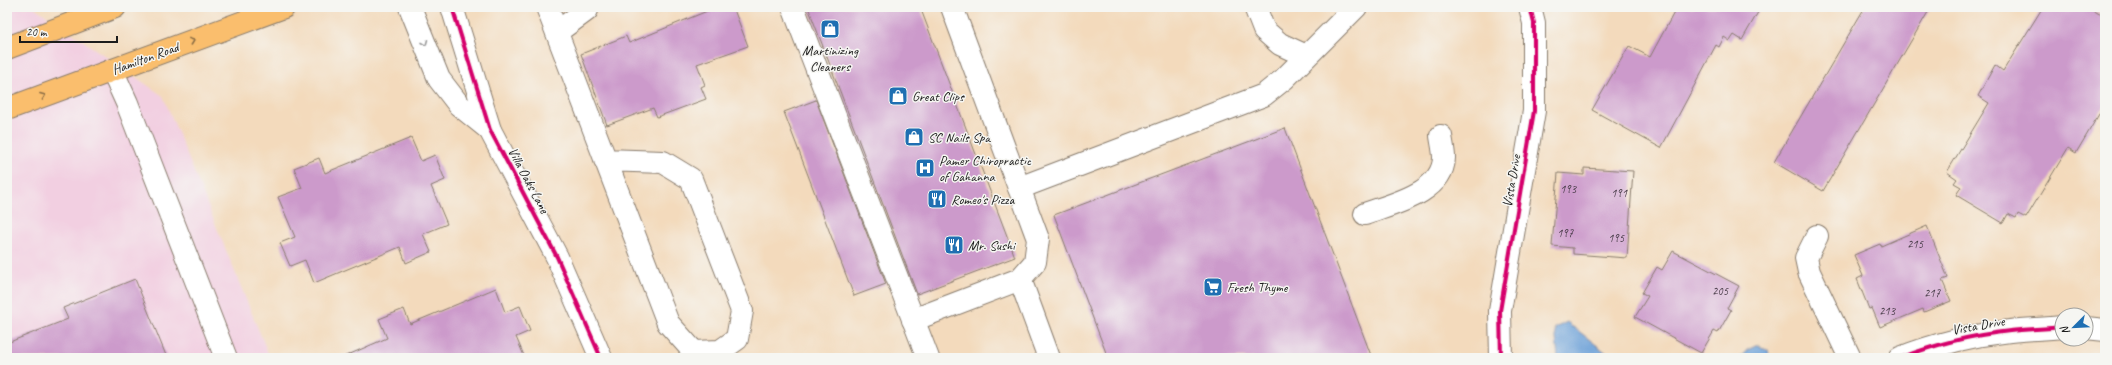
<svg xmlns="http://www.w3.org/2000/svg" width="2112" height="365" font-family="Caveat,sans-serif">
  <rect width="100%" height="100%" fill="#f6f6f2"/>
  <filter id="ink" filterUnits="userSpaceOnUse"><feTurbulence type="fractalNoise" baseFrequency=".025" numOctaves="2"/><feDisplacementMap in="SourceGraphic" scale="8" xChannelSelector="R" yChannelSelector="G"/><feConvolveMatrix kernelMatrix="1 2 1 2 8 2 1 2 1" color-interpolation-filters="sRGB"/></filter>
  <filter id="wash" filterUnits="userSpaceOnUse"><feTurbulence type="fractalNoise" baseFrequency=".012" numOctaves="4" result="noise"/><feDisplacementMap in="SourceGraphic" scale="16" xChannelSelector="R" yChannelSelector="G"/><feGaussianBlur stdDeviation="0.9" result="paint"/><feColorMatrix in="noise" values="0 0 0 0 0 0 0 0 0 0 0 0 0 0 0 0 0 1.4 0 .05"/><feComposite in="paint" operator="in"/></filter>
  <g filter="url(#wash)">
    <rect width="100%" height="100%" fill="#f3dabc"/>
    <path fill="#f2cfe1" d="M7,7H34L163,96L270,358H7Z"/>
    <g fill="#6ca0d8" stroke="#445e7a">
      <path d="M1567,322L1613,358H1558L1555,328Z"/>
      <path d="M1758,345L1767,350L1771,358H1740L1747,350Z"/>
    </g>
    <g id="blocks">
      <g fill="#cc9acb">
        <path d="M717,7H733L748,46L697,64L705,85L701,87L706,99L657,117L653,108L607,125L581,54L626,36L629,43Z"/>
        <path d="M808,7H920L1015,257L917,294Z"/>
        <path d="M1677,7H1761L1742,40L1734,35L1730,41L1724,37L1719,47L1716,45L1661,148L1592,110L1629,46L1650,57Z"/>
        <path d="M1865,7H1931L1823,191L1774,162Z"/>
        <path d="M2043,7H2087L2105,17V104L2076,153L2068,148L2026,218L2018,214L2016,218L2008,214L2003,223L1956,195L1961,187L1954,183L1957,179L1947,172L1989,103L1978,96L1995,65L2003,71Z"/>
        <path d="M816,100L886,284L854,296L784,112Z"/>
        <path d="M1285,128L1372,358H1108L1054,215Z"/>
        <path d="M411,138L421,161L435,155L445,180L431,186L447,224L423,234L431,252L406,263L400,247L314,283L305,260L290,266L280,243L295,237L278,197L302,188L294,168L319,158L325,173Z"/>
        <path d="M1584,168L1633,171L1627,258L1573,254V248L1552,246L1558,173L1584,175Z"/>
        <path d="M1927,226L1948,278L1942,280L1951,301L1924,312L1923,309L1880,327L1872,308L1869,309L1857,279L1863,276L1854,255L1880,244L1881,246Z"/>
        <path d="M1673,251L1739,286L1727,308L1731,310L1718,333L1714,331L1701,353L1635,317L1648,296L1642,293L1657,267L1662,270Z"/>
        <path d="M135,279L167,358H7V343L68,319L63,308Z"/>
        <path d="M496,288L505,312L520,306L530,331L516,337L525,358H341L387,338L379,319L404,309L410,324Z"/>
      </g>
    </g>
  </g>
  <g filter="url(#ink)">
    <use href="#blocks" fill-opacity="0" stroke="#887b6c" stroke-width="1"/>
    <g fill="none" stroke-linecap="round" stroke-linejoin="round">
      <defs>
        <g id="minor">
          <path d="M410,7L439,79L459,105L490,130"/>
          <path d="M452,7L490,130L557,257L601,358"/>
          <path d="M547,7L668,323L694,352L720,351L737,339L742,311L691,179L663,162L605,160"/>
          <path d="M793,7L928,358"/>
          <path d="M1255,7L1264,30L1280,44L1306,56"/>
          <path d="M557,32L587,10L586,7"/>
          <path d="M112,70L127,103L226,358"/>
          <path d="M1019,188L1264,95L1284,79L1356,7"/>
          <path d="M1365,214C1392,204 1443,193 1444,158C1444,151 1442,143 1441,136"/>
          <path d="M1817,236L1806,258L1809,272L1850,358"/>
          <path d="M1020,279L1049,358"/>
          <path d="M913,320L1020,279L1035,262L1038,239L952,7"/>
          <path d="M2086,328L2105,330"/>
          <path d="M1501,358L1500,311L1534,111V23L1530,7"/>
          <path d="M1900,358C1936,344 1972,335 2010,331C2027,329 2045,329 2062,327"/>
        </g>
        <g id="major">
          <path d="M7,48L115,7"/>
          <path d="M7,109L284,7"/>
        </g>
      </defs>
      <use href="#minor" stroke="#887b6c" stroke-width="24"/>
      <use href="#major" stroke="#887b6c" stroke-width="24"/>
      <use href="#minor" stroke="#fff" stroke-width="22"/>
      <use href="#major" stroke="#fabe6d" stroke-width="22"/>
      <defs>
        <g id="cycleway">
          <path d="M452,7L490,130L557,257L601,358"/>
          <path d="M1501,358L1500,311L1534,111V23L1530,7"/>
          <path d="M1900,358C1936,344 1972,335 2010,331C2027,329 2045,329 2062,327"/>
        </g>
      </defs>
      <use href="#cycleway" stroke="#f6f6f2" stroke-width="6"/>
      <use href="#cycleway" stroke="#d6006c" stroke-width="4"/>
    </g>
    <defs><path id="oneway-chevron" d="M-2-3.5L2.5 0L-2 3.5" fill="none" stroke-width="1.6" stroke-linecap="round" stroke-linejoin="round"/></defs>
    <g stroke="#8b6d44">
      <use href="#oneway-chevron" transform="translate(192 41) rotate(-20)"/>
      <use href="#oneway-chevron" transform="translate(43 96) rotate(-21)"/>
    </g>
    <use stroke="#999" href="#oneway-chevron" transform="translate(425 43) rotate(68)"/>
  </g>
  <defs>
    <symbol id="shop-square" viewBox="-11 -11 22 22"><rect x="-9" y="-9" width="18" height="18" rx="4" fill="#1f6fb2" stroke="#f6f6f2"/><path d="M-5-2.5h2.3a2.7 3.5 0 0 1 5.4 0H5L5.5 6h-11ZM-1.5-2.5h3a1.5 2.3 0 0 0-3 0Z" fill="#fff"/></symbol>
    <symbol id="hospital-square" viewBox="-11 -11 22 22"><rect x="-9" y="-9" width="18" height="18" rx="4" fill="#1f6fb2" stroke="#f6f6f2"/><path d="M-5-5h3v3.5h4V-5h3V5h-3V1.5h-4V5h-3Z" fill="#fff"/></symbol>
    <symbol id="restaurant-square" viewBox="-11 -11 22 22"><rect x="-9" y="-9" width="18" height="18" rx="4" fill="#1f6fb2" stroke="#f6f6f2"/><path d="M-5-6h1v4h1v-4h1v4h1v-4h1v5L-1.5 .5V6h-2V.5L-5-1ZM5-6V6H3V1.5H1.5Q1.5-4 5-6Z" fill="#fff"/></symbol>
    <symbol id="supermarket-square" viewBox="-11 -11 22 22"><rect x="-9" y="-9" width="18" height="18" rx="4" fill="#1f6fb2" stroke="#f6f6f2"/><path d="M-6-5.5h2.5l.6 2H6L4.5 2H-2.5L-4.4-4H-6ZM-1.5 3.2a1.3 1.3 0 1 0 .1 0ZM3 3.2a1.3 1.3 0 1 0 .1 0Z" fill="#fff"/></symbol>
  </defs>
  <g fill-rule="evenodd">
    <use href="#shop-square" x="819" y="18" width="22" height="22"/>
    <use href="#shop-square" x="887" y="85" width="22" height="22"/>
    <use href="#shop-square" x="903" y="126" width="22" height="22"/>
    <use href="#hospital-square" x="914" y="157" width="22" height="22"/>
    <use href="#restaurant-square" x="926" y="188" width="22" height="22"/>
    <use href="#restaurant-square" x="943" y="234" width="22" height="22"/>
    <use href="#supermarket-square" x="1202" y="276" width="22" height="22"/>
  </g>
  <g text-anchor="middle" stroke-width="3" stroke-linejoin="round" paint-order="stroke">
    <g font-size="12" fill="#483c48">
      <text x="1568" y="193">193</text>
      <text x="1619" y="197">191</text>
      <text x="1565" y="237">197</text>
      <text x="1616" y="242">195</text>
      <text x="1915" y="248">215</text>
      <text x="1720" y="295">205</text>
      <text x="1932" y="297">217</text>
      <text x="1887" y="315">213</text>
    </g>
    <g font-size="14" fill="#1c1c1c" stroke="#f6f6f2" text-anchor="start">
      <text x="830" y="55" text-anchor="middle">Martinizing<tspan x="830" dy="16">Cleaners</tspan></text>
      <text x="912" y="101">Great Clips</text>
      <text x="928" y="142">SC Nails Spa</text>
      <text x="939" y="165">Pamer Chiropractic<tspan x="939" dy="16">of Gahanna</tspan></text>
      <text x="951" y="204">Romeo's Pizza</text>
      <text x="968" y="250">Mr. Sushi</text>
      <text x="1227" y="292">Fresh Thyme</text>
    </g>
    <g font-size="14" fill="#1c1c1c" stroke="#f6f6f2">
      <text transform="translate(145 58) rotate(-20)" y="5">Hamilton Road</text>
      <text transform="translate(529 180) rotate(62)" y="5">Villa Oaks Lane</text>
      <text transform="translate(1511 181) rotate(-80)" y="5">Vista Drive</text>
      <text transform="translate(1978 325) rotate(-10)" y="5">Vista Drive</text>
    </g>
  </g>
  <rect width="2112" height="365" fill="none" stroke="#f6f6f2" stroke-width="24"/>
  <g transform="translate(2074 327) rotate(246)"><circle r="19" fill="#f6f6f2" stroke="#9f9f9c"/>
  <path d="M0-3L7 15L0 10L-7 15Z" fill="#1f6fb2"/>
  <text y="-6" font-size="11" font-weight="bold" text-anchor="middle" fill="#1c1c1c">N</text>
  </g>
  <path d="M20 36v6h97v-6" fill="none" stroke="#1c1c1c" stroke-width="2"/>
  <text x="26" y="36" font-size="12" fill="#1c1c1c" stroke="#f6f6f2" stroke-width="3" paint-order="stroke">20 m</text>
</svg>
